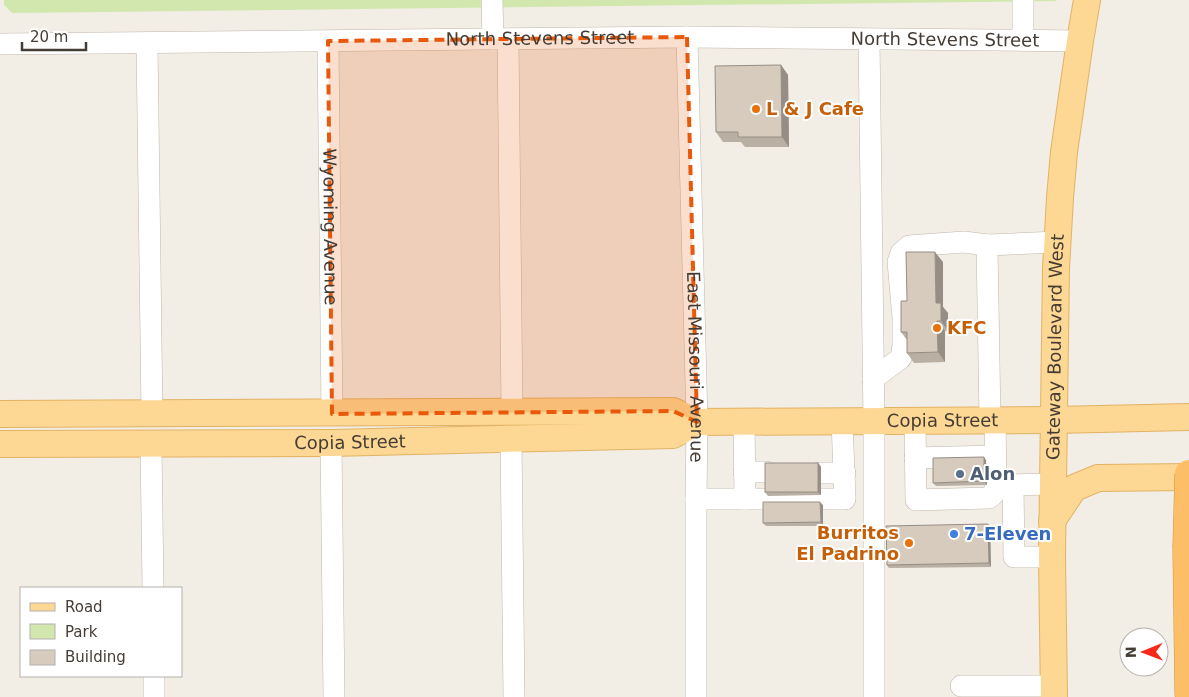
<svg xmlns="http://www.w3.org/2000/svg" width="1189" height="697" font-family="'DejaVu Sans',sans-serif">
  <rect width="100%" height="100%" fill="#f2ede5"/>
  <path fill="#d1e7ae" d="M4,0H1056V1L12,13L4,5Z"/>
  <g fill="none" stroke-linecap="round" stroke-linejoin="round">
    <defs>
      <g id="minor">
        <path d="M492,0L493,39"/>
        <path id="s1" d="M687,37L697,422L696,499V697"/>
        <path d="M508,39L512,412"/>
        <path d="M869,39L874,421V697"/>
        <path d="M1023,40V0"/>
        <path id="s2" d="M328,41L332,414"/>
        <path d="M147,43L152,414"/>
        <path id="s3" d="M0,44L687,37L1080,41"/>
        <path d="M873,379L901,358L903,345V317L898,262L901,253L909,246L964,242L987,245"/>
        <path d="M990,420L987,245L1057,242"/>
        <path d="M915,421L916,500L989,498L993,495L996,485L995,420"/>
        <path d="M744,422L745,499"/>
        <path d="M511,439L514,697"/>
        <path d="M331,443L334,697"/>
        <path d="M151,445L153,588"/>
        <path d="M915,458L995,456"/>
        <path d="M744,472H766"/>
        <path d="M819,473H845"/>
        <path d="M999,485L1053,484"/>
        <path d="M1013,485L1014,557H1052"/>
        <path d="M696,499H845L842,421"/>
        <path d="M154,676V697"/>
        <path d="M961,686H1053"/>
      </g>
      <g id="major">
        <path id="s4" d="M0,414L673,411L697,422L1054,420L1189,417"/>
        <path id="s5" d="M0,444L331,443L673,435L697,422"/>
        <path d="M1052,521L1074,488L1098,478L1189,477"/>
        <path id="s6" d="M1054,697L1052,557L1056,268L1060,198L1064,152L1080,41L1087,0"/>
      </g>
      <path id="highway" d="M1187,548L1189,693"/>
    </defs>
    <use href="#minor" stroke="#c1b7ab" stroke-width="22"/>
    <use href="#major" stroke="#e2b364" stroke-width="28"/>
    <use href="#highway" stroke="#db9236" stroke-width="29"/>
    <use href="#minor" stroke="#fff" stroke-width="21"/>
    <use href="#major" stroke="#fdd794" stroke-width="26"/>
    <use href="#highway" stroke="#fcbf67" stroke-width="28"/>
    <defs>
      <path id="highway-bridge" d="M1187,548L1189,474"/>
    </defs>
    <use href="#highway-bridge" stroke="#db9236" stroke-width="29" stroke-linecap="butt"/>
    <use href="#highway-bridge" stroke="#fcbf67" stroke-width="28"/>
  </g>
  <g fill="#b9afa3">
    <path d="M781,65L788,75L789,147H745L741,142H723L716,132Z"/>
    <path d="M943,262V307L948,313V331H945V362L914,363L907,353V340L901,332L907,301Z"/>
    <path d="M986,460L987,485L936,486L933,483Z"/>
    <path d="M818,463L821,467V495L768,496L765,492Z"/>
    <path d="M823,505V526H766L763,523Z"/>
    <path d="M990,528L991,567L889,568L887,565Z"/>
  </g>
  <g fill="#968e85">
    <path d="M781,65L788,75L789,147L782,137Z"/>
    <path d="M935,252L943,262V307L948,313V331L941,321L936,303Z"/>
    <path d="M937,321L945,331V362L938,352Z"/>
    <path d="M984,457L986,460L987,485L984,481Z"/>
    <path d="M818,463L821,467V495L818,492Z"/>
    <path d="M820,502L823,505V526L821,522Z"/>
    <path d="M988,524L990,528L991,567L989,563Z"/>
  </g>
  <g fill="#d7cbbe" stroke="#968e85">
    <path d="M781,65L782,137H738V132H716L715,66Z"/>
    <path d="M906,252H935L936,303H941V321H937L938,352L907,353V332H901V301H907Z"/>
    <path d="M984,457V481L933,483V458Z"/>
    <rect x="765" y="463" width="53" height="29"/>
    <path d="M763,502H820L821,522L763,523Z"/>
    <path d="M988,524L989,563L887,565L886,526Z"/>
  </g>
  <path fill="#e8590c" fill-opacity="0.2" stroke="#e8590c" stroke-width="4" stroke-dasharray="10 6" stroke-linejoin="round" d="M687,37L697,422L673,411L332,414L328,41Z"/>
  <g fill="#e8710a" stroke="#fff" stroke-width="2">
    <circle cx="756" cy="109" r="5"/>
    <circle cx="937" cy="328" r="5"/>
    <circle cx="909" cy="543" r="5"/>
  </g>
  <circle fill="#5c6f8a" stroke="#fff" stroke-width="2" cx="960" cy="474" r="5"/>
  <circle fill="#3f7fe0" stroke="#fff" stroke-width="2" cx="954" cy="534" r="5"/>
  <g text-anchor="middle" stroke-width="4" stroke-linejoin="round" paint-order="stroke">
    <g font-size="18" fill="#453d35" stroke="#fff">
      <text dy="6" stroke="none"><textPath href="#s3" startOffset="540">North Stevens Street</textPath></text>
      <text dy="6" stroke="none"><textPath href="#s3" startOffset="945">North Stevens Street</textPath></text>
      <text dy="6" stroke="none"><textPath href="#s2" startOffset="186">Wyoming Avenue</textPath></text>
      <text dy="6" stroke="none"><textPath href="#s6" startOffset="350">Gateway Boulevard West</textPath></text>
      <text dy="6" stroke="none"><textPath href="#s1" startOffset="330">East Missouri Avenue</textPath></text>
      <text dy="6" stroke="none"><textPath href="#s4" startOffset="945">Copia Street</textPath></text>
      <text dy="6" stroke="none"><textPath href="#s5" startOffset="350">Copia Street</textPath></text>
    </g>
    <g font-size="18" font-weight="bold" fill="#c56008" stroke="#fff" text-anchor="start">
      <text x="766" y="115">L &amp; J Cafe</text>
      <text x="947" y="334">KFC</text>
      <text x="899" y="539" text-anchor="end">Burritos<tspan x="899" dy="21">El Padrino</tspan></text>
    </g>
    <g font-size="18" font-weight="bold" fill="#4e5e75" stroke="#fff" text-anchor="start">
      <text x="970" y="480">Alon</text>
    </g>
    <g font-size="18" font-weight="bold" fill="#366cbe" stroke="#fff" text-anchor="start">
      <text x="964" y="540">7-Eleven</text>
    </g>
  </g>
  <rect x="20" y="587" width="162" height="90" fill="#ffffff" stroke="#b5b1ae"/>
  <rect x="30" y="603" width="25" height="8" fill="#fdd794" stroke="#b5b1ae"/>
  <text x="65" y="612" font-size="15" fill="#453d35">Road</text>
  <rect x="30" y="624" width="25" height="15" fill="#d1e7ae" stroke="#b5b1ae"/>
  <text x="65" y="637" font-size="15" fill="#453d35">Park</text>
  <rect x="30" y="650" width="25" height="15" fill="#d7cbbe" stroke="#b5b1ae"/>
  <text x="65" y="662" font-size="15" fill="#453d35">Building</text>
  <g transform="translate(1144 652) rotate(269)"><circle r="24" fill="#ffffff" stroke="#b5b1ae"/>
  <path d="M0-4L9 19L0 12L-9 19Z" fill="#f72817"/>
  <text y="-8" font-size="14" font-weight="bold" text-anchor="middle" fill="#453d35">N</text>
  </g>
  <path d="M22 42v8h64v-8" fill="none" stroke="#453d35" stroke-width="2.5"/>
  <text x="30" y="42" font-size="15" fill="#453d35" stroke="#ffffff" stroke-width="4" paint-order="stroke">20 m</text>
</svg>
